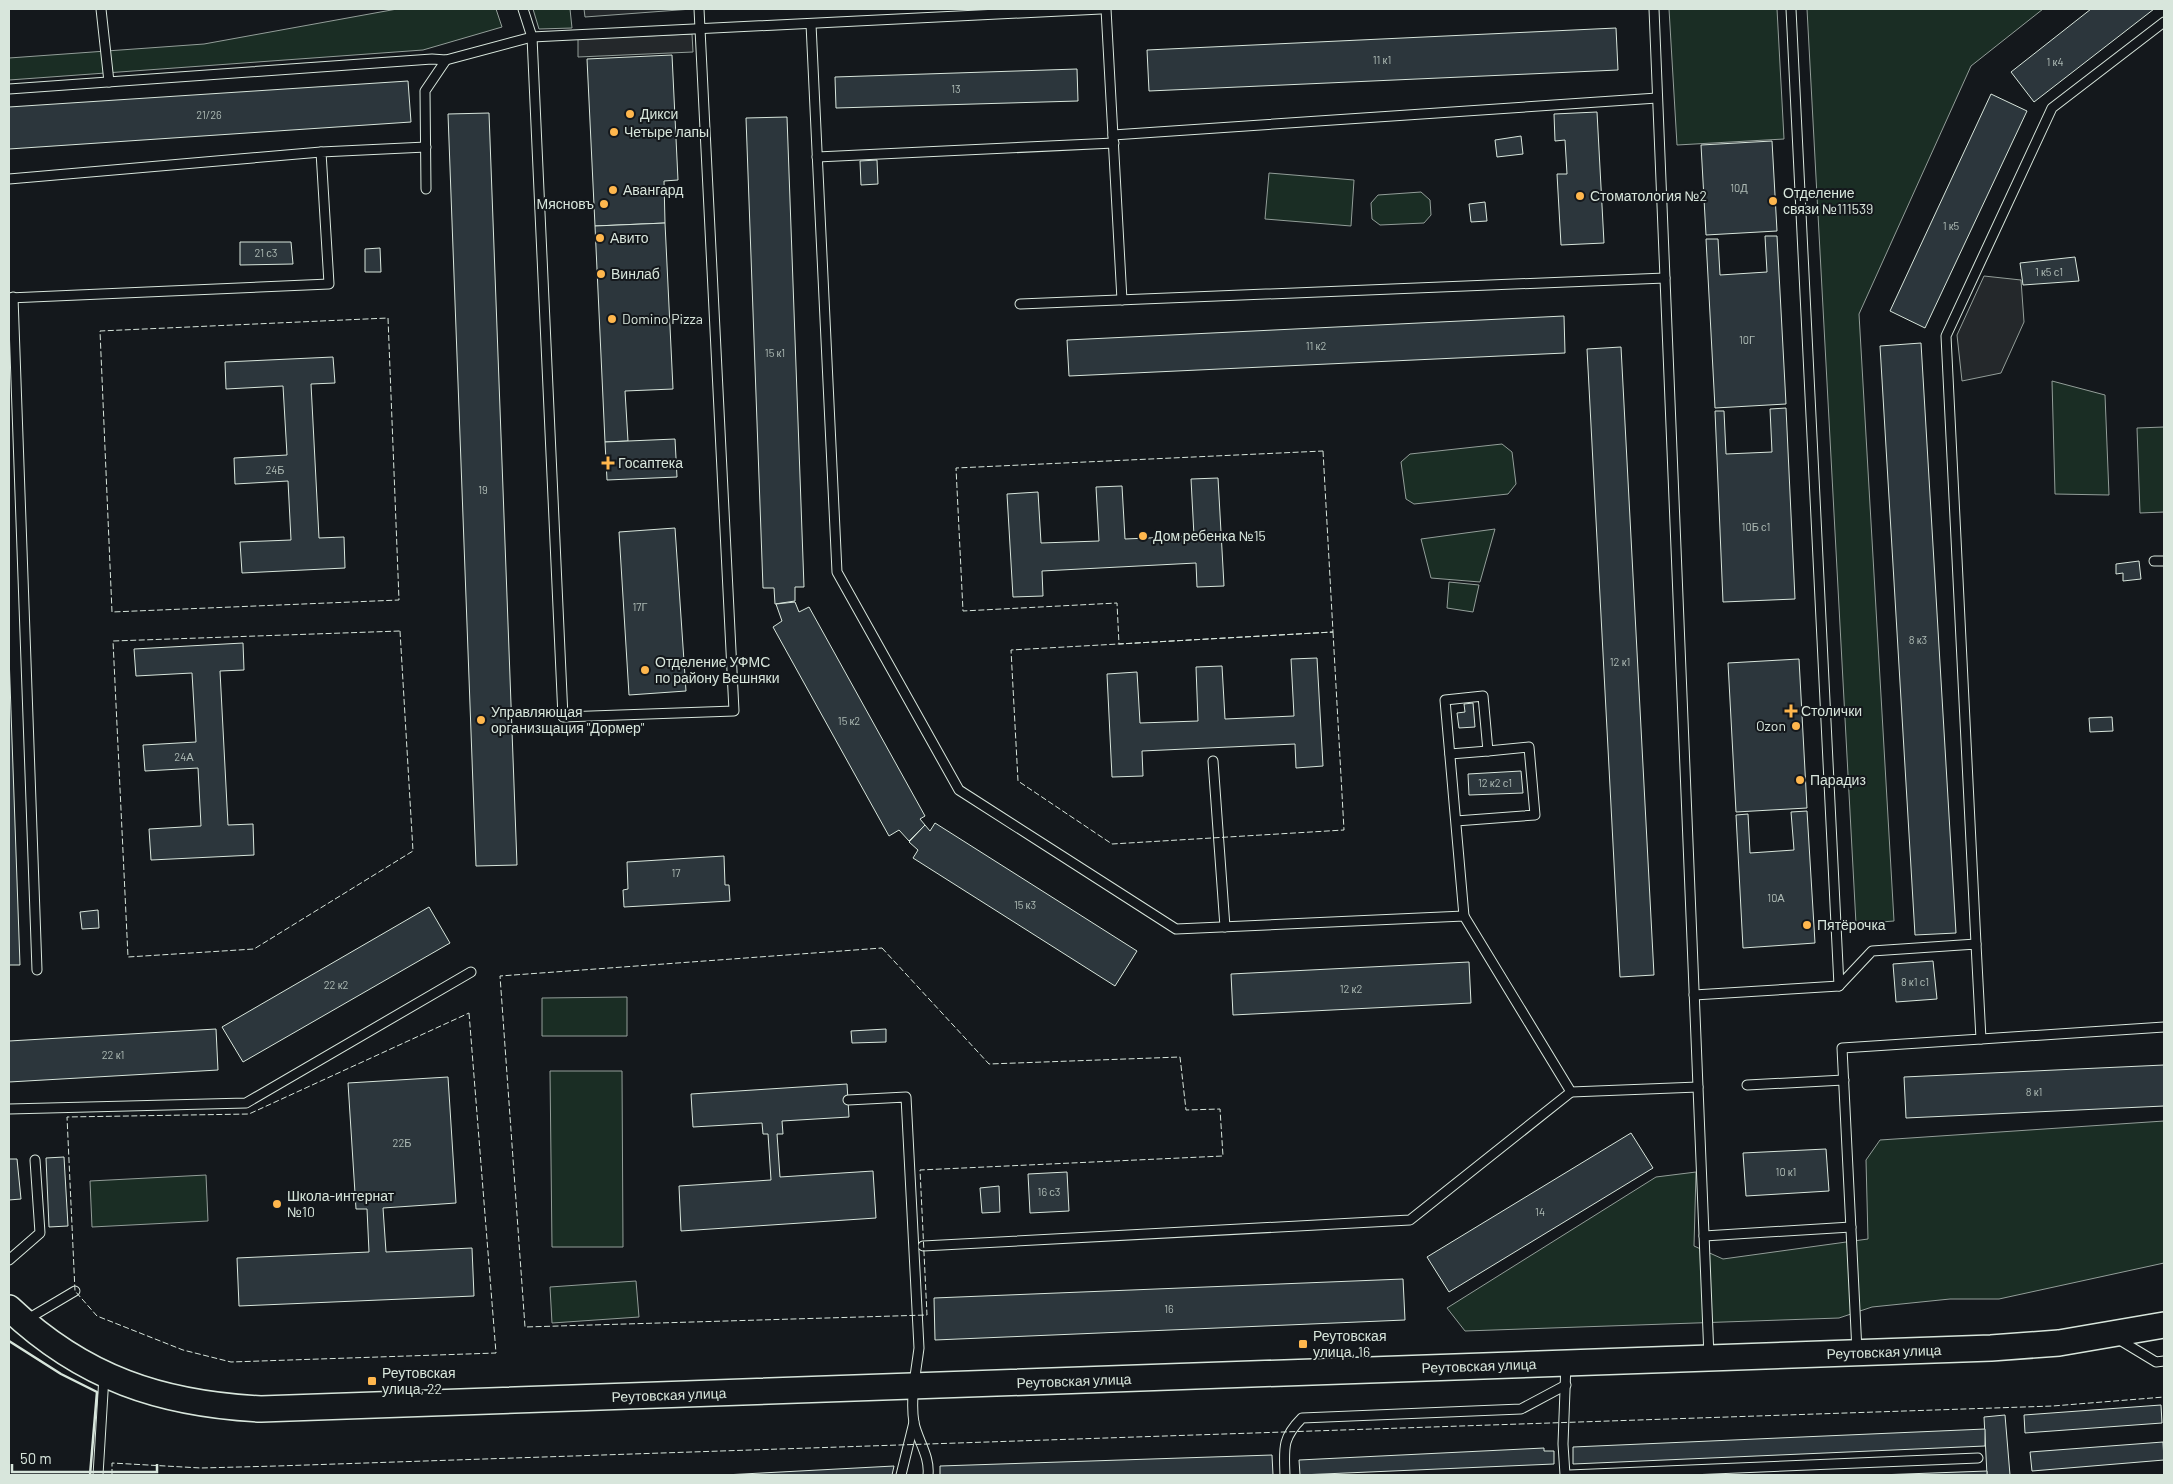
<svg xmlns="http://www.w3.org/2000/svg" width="2173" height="1484" font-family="Barlow,sans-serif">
  <rect width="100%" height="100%" fill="#14181c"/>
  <g fill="#1a2d24" stroke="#939e99">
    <path d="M397,9H496L502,27L423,50L9,80V58L204,44Z"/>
    <path d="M533,9H570L572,28L539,29Z"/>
    <path d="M1669,9H1777L1784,139L1677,145Z"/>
    <path d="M1807,9H2043L1971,66L1859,314L1894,921L1856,924Z"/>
    <path d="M1269,173L1354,180L1351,226L1265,219Z"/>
    <path d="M1421,192L1430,200L1431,215L1424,223L1380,225L1372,219L1371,203L1378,195Z"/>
    <path d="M2052,381L2105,395L2109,495L2055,494Z"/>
    <path d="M2164,427V512L2140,513L2137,428Z"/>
    <path d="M1502,444L1512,452L1516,484L1508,494L1414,504L1406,499L1401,462L1410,454Z"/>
    <path d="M1495,529L1480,582L1431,578L1421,539Z"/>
    <path d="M1449,582L1479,585L1473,612L1447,608Z"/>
    <path d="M627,997V1036H542V998Z"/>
    <path d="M550,1071H622L623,1247H552Z"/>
    <path d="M2164,1121V1263L1999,1299H1950L1872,1307L1839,1318L1465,1331L1447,1308L1656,1177L1696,1172L1694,1246L1723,1259L1868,1239L1866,1160L1880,1140Z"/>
    <path d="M206,1175L208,1221L92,1227L90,1181Z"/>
    <path d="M636,1281L639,1317L552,1323L550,1287Z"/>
  </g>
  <g fill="#24282b" stroke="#939e99">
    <path d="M584,9H692L585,17Z"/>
    <path d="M692,34L693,52L578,57V39Z"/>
    <path d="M1984,276L2021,280L2024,322L2001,373L1962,381L1957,335Z"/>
  </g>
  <g fill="#2c363c" stroke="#d8e6dc">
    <path d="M2091,9H2154L2034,102L2011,72Z"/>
    <path d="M1616,28L1618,70L1149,91L1147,50Z"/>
    <path d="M672,55L678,180L664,181L665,223L595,226L587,59Z"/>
    <path d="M1077,69L1078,101L836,108L835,77Z"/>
    <path d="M408,81L411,122L9,149V107Z"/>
    <path d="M1991,94L2027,111L1925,328L1890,311Z"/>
    <path d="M1597,112L1604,243L1561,245L1557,174H1567L1565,140L1555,141L1554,114Z"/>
    <path d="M489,113L517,865L476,866L448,114Z"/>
    <path d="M787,117L804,587H795V601L775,604L774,588H763L746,118Z"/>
    <path d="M1521,136L1523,154L1497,157L1495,140Z"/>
    <path d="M1772,141L1777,231L1706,235L1701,145Z"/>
    <path d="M877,160L878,184L861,185L860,161Z"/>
    <path d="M1485,202L1487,221L1471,222L1469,204Z"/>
    <path d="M665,223L673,389L625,391L628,441L605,442L595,226Z"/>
    <path d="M1765,236H1777L1786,404L1715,408L1706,239H1718L1720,275L1767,272Z"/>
    <path d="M240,242H291L293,264L240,265Z"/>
    <path d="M380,248L381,272H365V249Z"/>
    <path d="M2075,257L2079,281L2023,285L2020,263Z"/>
    <path d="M1564,316L1565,353L1069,376L1067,340Z"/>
    <path d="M1921,343L1956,933L1915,935L1880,346Z"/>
    <path d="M1621,347L1654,975L1620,977L1587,349Z"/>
    <path d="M333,357L335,383L311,384L319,538L344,537L345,568L242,573L240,542L291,540L288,481L235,484L234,458L287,455L283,386L226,389L225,362Z"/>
    <path d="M1786,408L1795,599L1723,602L1715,411H1724L1726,454L1772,452L1770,409Z"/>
    <path d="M675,439L677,477L607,480L605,442Z"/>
    <path d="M1218,478L1224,586L1197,587L1196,563L1042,571L1043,596L1013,597L1007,494L1038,492L1041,543L1099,541L1096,487L1122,486L1125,539L1194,536L1191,479Z"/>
    <path d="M675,528L686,691L629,695L619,532Z"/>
    <path d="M2139,561L2141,579L2123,581V573L2116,574V564Z"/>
    <path d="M795,602L799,612L809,607L925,816L920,819L925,825L909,841L899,830L889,836L773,627L782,621L776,604Z"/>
    <path d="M243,643L244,670L220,671L228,825L253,824L254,855L151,860L149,829L201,826L198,768L145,771L143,745L196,742L192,673L136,676L134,649Z"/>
    <path d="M9,655L20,965H9Z"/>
    <path d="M1317,658L1323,766L1296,768L1295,744L1142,751L1143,776L1112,777L1107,674L1137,672L1140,723L1198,721L1196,667L1222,666L1225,719L1294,716L1291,659Z"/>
    <path d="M1799,659L1807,808L1736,812L1728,663Z"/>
    <path d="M1473,703L1475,727L1459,728L1457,713L1465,712L1464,704Z"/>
    <path d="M2112,717L2113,731L2090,732L2089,718Z"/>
    <path d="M1521,771L1523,793L1469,795L1468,774Z"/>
    <path d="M1807,811L1815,943L1743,948L1736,815L1748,814L1750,853L1794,850L1791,812Z"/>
    <path d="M935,823L1137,951L1115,986L913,858L918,850L909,842L925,825L930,831Z"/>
    <path d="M724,856L725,885H729L730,901L624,907L623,890L628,889L627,862Z"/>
    <path d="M429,907L450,943L243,1062L222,1027Z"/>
    <path d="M98,910L99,928L82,929L80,912Z"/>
    <path d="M1933,961L1937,999L1896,1002L1893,964Z"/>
    <path d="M1469,962L1471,1003L1233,1015L1231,974Z"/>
    <path d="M216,1029L218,1070L9,1082V1041Z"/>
    <path d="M886,1029V1042L852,1043L851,1031Z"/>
    <path d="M2164,1065V1106L1906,1118L1904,1077Z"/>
    <path d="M448,1077L456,1203L383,1208L386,1252L472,1248L474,1296L239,1306L237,1258L369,1252L367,1209H356L348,1083Z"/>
    <path d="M847,1084L849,1117L782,1121L783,1134H777L780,1177L873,1171L876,1218L681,1231L679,1186L771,1180L768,1134H763L762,1123L693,1127L691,1094Z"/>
    <path d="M1631,1133L1653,1168L1449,1292L1427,1257Z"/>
    <path d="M1826,1149L1829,1191L1746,1196L1743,1153Z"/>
    <path d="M64,1157L68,1226L49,1227L46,1158Z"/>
    <path d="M9,1159H17L21,1199L9,1200Z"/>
    <path d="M1067,1172L1069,1211L1030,1213L1028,1174Z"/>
    <path d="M999,1186L1000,1212L982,1213L980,1188Z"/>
    <path d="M1403,1279L1405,1320L935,1340L934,1298Z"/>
    <path d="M2161,1405L2162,1423L2025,1433L2024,1415Z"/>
    <path d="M2005,1415L2010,1475H1987L1984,1417Z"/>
    <path d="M1985,1429V1446L1573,1464V1447Z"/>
    <path d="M2163,1442L2164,1460L2032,1471L2030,1452Z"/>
    <path d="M1544,1448V1451H1554V1464L1300,1475L1299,1460Z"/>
    <path d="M1272,1455L1273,1475H940V1466Z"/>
    <path d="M894,1466L892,1475H724Z"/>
    <path d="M1987,1471V1475H1878Z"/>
  </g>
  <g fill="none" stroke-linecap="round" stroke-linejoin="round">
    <defs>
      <g id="lane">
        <path d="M101,9L109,82"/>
        <path d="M523,9L532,37L563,717L734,711L699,9"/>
        <path d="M1106,9L1122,300"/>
        <path d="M1654,9L1709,1357"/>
        <path d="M1791,9L1839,986"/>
        <path d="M811,24L837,572L959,790L1176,929L1464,916L1571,1092L1698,1087"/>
        <path d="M9,89L432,59L446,60L532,37L1101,9"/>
        <path d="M1113,135L1657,98"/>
        <path d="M817,157L1114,143"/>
        <path d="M9,179L321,152"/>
        <path d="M426,189L425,91L446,60"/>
        <path d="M13,297L37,970"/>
        <path d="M9,298L329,284L321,152L426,147"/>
        <path d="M1020,304L1665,278"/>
        <path d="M2154,561H2164"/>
        <path d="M1450,754L1488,751"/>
        <path d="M1213,761L1225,927"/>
        <path d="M1456,821L1535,815L1529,747L1488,751L1483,696L1445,700L1464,916"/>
        <path d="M1976,944L1946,336L2052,108L2164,22"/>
        <path d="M1694,995L1839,986L1872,951L1976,944L1981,1039L1842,1048L1857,1351"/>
        <path d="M1981,1039L2164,1027"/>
        <path d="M1747,1085L1844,1080"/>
        <path d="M848,1100L906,1097L919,1348C916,1372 910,1399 914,1423C918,1441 930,1456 928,1475"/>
        <path d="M9,1109L246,1103L471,972"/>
        <path d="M1704,1236L1851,1227"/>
        <path d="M923,1246L1410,1220L1571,1092"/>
        <path d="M9,1260L40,1233L35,1160"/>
        <path d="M26,1320L75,1291"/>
        <path d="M2118,1339L2156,1362L2164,1361"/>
        <path d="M98,1475L104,1376"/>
        <path d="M901,1475L914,1422"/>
        <path d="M1285,1475C1284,1448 1282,1438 1302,1418L1521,1409L1566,1385"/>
        <path d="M1565,1475L1563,1444L1566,1363"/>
        <path d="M1569,1475L1978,1458"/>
      </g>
      <path id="secondary" d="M9,1308C83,1378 161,1404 261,1409L1991,1348L2059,1343L2164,1325"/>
    </defs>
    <use href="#lane" stroke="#d8e6dc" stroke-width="11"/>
    <use href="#secondary" stroke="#d8e6dc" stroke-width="28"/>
    <use href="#lane" stroke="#14181c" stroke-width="9"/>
    <use href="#secondary" stroke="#14181c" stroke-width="25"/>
    <g stroke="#d8e6dc" stroke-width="1" stroke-dasharray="6 2.5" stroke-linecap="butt">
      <path d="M388,318L399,600L112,612L100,331Z"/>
      <path d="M1323,451L1333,632L1119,644L1117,603L963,611L956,468Z"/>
      <path d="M400,631L413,851L254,949L128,957L113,641Z"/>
      <path d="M1333,632L1344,830L1112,844L1018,781L1011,650Z"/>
      <path d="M882,948L989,1064L1180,1057L1186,1110L1220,1109L1223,1156L920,1170L927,1315L525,1327L500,976Z"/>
      <path d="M469,1013L496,1353L231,1362L183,1350L97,1316L75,1291L67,1117L249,1114Z"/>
      <path d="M112,1475V1463L201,1468L277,1466L2053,1406L2164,1397"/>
    </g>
    <path stroke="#d8e6dc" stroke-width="2.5" d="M9,1341L61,1374L97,1392L90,1475"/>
  </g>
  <g fill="#ffb74d" stroke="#14181c" stroke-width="2">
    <circle cx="630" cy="114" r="5"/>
    <circle cx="614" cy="132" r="5"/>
    <circle cx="613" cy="190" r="5"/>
    <circle cx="1580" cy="196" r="5"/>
    <circle cx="1773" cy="201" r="5"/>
    <circle cx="604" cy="204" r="5"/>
    <circle cx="600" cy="238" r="5"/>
    <circle cx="601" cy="274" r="5"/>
    <circle cx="612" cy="319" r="5"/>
    <path d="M605.5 455.5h5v5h5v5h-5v5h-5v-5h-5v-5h5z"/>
    <circle cx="1143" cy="536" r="5"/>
    <circle cx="645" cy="670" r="5"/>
    <path d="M1788.5 703.5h5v5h5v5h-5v5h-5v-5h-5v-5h5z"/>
    <circle cx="481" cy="720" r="5"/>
    <circle cx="1796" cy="726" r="5"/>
    <circle cx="1800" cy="780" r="5"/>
    <circle cx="1807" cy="925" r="5"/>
    <circle cx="277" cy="1204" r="5"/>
    <rect x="1298" y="1339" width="10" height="10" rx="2.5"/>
    <rect x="367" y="1376" width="10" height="10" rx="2.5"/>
  </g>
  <g text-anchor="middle" stroke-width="4" stroke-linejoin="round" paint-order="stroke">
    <g font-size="11" fill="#adbab4">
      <text x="1382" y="64">11 к1</text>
      <text x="2055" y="66">1 к4</text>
      <text x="956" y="93">13</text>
      <text x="209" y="119">21/26</text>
      <text x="1739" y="192">10Д</text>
      <text x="1951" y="230">1 к5</text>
      <text x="266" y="257">21 с3</text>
      <text x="2049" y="276">1 к5 с1</text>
      <text x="1747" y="344">10Г</text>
      <text x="1316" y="350">11 к2</text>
      <text x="775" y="357">15 к1</text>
      <text x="275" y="474">24Б</text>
      <text x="483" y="494">19</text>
      <text x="1756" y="531">10Б с1</text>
      <text x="640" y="611">17Г</text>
      <text x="1918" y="644">8 к3</text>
      <text x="1620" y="666">12 к1</text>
      <text x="849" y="725">15 к2</text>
      <text x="184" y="761">24А</text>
      <text x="1495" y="787">12 к2 с1</text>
      <text x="676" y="877">17</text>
      <text x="1776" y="902">10А</text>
      <text x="1025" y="909">15 к3</text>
      <text x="1915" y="986">8 к1 с1</text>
      <text x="336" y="989">22 к2</text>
      <text x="1351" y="993">12 к2</text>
      <text x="113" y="1059">22 к1</text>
      <text x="2034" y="1096">8 к1</text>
      <text x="402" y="1147">22Б</text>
      <text x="1786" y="1176">10 к1</text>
      <text x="1049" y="1196">16 с3</text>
      <text x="1540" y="1216">14</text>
      <text x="1169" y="1313">16</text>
    </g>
    <g font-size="14" fill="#d8e6dc" stroke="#14181c" text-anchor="start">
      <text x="640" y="119">Дикси</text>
      <text x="624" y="137">Четыре лапы</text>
      <text x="623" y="195">Авангард</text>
      <text x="1783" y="198">Отделение<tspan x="1783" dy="16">связи №111539</tspan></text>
      <text x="1590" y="201">Стоматология №2</text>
      <text x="594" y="209" text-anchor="end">Мясновъ</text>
      <text x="610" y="243">Авито</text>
      <text x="611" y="279">Винлаб</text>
      <text x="622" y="324">Domino Pizza</text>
      <text x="618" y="468">Госаптека</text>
      <text x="1153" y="541">Дом ребенка №15</text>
      <text x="655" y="667">Отделение УФМС<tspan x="655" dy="16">по району Вешняки</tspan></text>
      <text x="1801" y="716">Столички</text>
      <text x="491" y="717">Управляющая<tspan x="491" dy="16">организщация "Дормер"</tspan></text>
      <text x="1786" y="731" text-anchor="end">Ozon</text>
      <text x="1810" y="785">Парадиз</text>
      <text x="1817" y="930">Пятёрочка</text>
      <text x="287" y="1201">Школа-интернат<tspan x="287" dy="16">№10</tspan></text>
      <text x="1313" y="1341">Реутовская<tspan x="1313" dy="16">улица, 16</tspan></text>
      <text x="382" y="1378">Реутовская<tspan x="382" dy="16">улица, 22</tspan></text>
    </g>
    <g font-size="14" fill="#d8e6dc" stroke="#14181c">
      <text transform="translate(1884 1352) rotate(-2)" y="5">Реутовская улица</text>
      <text transform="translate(1479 1366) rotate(-2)" y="5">Реутовская улица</text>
      <text transform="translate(1074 1381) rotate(-2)" y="5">Реутовская улица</text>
      <text transform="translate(669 1395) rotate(-2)" y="5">Реутовская улица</text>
    </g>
  </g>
  <rect width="2173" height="1484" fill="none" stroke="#d8e6dc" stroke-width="20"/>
  <path d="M12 1464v8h145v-8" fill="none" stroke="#d8e6dc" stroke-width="2.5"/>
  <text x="20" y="1464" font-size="15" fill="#d8e6dc" stroke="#14181c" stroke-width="4" paint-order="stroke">50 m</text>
</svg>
